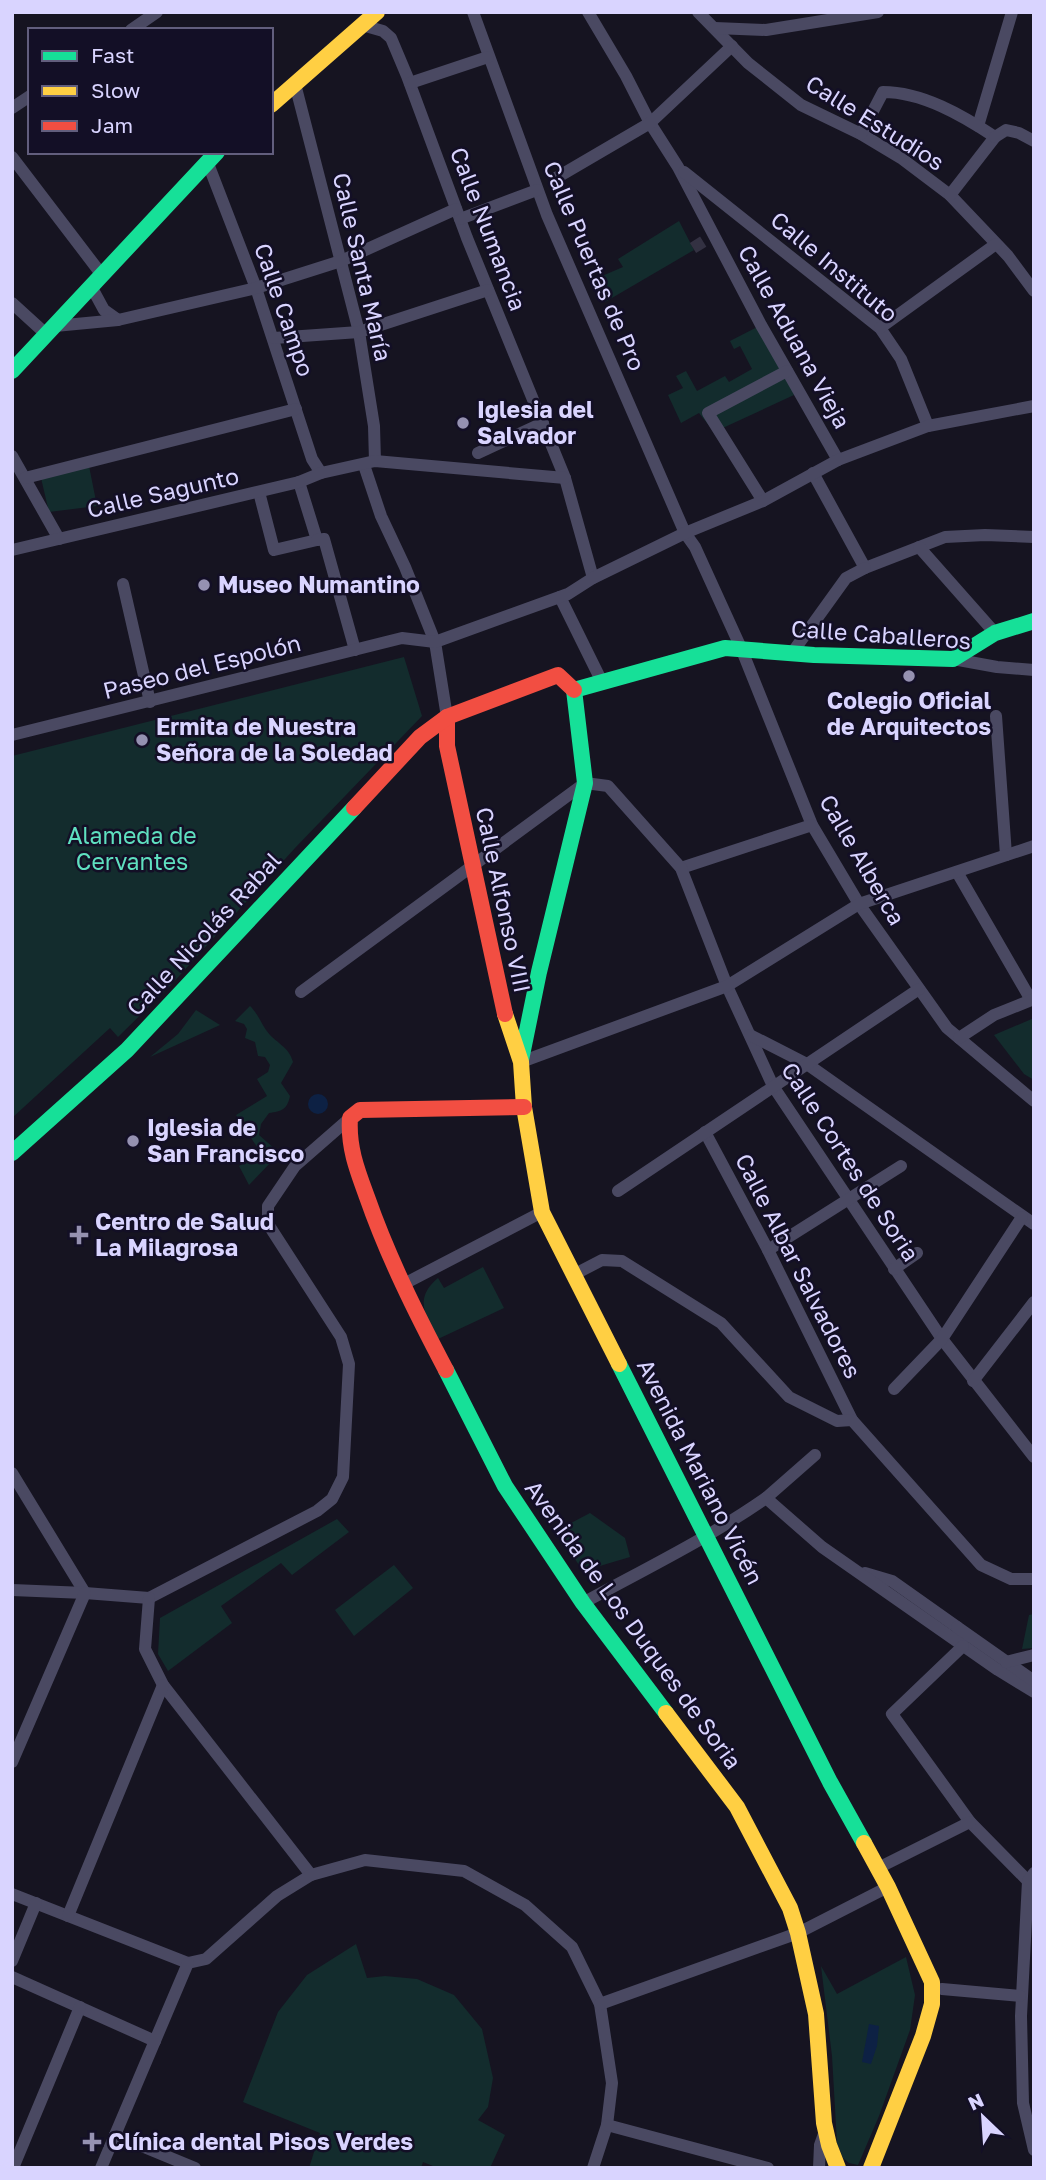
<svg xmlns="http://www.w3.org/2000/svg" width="1046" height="2180" font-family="'Golos Text',sans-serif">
  <rect width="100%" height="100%" fill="#161421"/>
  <g fill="#132c2d">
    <path d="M679,221L694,250L605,302L595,279L623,267L618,259Z"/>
    <path d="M765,323L794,395L714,432L699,413L681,423L668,395L683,388L676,376L686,371L697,391L725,376L729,382L752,369L740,346L734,349L730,341Z"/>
    <path d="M89,466L97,506L49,512L41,478Z"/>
    <path d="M404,657L422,716L295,848L171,985L118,1037L110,1028L12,1118V756Z"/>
    <path d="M250,1006C258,1014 260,1021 266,1030C275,1043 289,1046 293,1062L281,1083L290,1096C287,1110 282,1111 269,1113L261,1124L259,1135L275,1149L274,1159L249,1185L239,1166L261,1153L236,1115L267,1096L257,1079L268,1072L270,1065L265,1057L258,1056L255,1042L245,1038L247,1029L244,1024L235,1021Z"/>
    <path d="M196,1010L220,1025L150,1057L178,1034Z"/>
    <path d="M1034,1018V1080L1024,1074L994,1035Z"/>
    <path d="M483,1267L504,1308L438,1339C426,1315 413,1299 438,1278L444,1288Z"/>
    <path d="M590,1513L625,1538L630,1557L583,1571L556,1531Z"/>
    <path d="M337,1519L349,1532L292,1575L281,1563L221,1606L232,1623L168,1671L158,1654L160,1618Z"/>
    <path d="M394,1565L413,1588L354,1636L335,1610Z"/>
    <path d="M1034,1614V1648L1022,1649L1029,1615Z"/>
    <path d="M356,1944L367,1978L385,1976L417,1979L454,1995L482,2029L493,2078L488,2107L478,2120L505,2135L490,2168H438L423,2162L421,2168H309L320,2133L243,2102L278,2012L307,1975Z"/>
    <path d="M906,1957L915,1995L910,2030L879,2116L858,2165L849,2163L843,2158L837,2143L832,2056L821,1966L837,1994Z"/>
  </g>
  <g fill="#0d2144">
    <circle cx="318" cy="1104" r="10"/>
    <path d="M869,2024L879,2026L877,2046L871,2064L862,2062Z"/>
  </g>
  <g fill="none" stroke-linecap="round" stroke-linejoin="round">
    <path stroke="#333142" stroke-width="12" stroke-dasharray="12 6" stroke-linecap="butt" d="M693,248L706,240"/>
    <g stroke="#4a4962" stroke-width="12">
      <path d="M473,12L547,215L685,533L695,547L741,648L812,825L859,904L947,1028L1034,1101"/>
      <path d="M588,12L626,76L650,123L678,167L761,325L838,460"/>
      <path d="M698,12L748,63L801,105L861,134L901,158L950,195L1008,256L1034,291"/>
      <path d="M362,25L383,31L391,38L407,76L467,238L565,478L593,578"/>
      <path d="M715,28L766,30L878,12"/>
      <path d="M131,30L157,12"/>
      <path d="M410,83L488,57"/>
      <path d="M295,84L359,332L374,426L375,461"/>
      <path d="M12,108L30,96"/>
      <path d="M978,126L1012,12"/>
      <path d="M861,134L883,92C922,92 962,115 995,137L950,195"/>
      <path d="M995,137L1006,130L1019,133L1034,141"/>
      <path d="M12,157L102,275"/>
      <path d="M207,161L256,288L312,459L321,473"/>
      <path d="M684,172L880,328L901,359L928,426"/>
      <path d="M556,178L650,123L732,46"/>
      <path d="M460,219L537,190"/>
      <path d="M91,286L104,310L118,320"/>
      <path d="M12,303L46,334"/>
      <path d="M55,326L118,320L256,288L341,261L456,209"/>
      <path d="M880,328L996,244"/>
      <path d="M274,338L359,332L488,290"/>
      <path d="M478,453L543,423"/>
      <path d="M12,456L59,539"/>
      <path d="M364,465L381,516L405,567L435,642L447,717"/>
      <path d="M813,473L865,568L945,537L985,535L1034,537"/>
      <path d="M25,478L296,409"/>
      <path d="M259,492L274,550L317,540L299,482"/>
      <path d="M763,501L708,413L787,371"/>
      <path d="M317,540L324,539L355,650"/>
      <path d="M919,547L995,633"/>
      <path d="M12,550L299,482L321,473L375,461L565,478"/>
      <path d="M123,584L150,702"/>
      <path d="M560,597L602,682"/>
      <path d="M792,653L846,578L865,568"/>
      <path d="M953,659L997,667L1034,670"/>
      <path d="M996,716L1006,855"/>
      <path d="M12,735L402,638L435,642L568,594L593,578L685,533L763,501L838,460L928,426L1034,406"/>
      <path d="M681,868L812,825"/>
      <path d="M957,872L1031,1000"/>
      <path d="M301,992L585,783L608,786L681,868L727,986L773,1086L942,1339L1034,1457"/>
      <path d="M750,1035L807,1064L1034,1224"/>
      <path d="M959,1038L994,1015L1034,999"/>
      <path d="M521,1062L727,986L859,904L1034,846"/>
      <path d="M705,1132L768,1250L852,1420"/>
      <path d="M618,1191L919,989"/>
      <path d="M768,1250L901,1166"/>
      <path d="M894,1269L917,1253"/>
      <path d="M575,1274L602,1260L622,1261L721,1323L789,1397L837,1421L852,1420L981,1565L1011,1579H1034"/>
      <path d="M402,1285L542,1212"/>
      <path d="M973,1381L1034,1302"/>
      <path d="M894,1389L942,1339L1022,1217"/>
      <path d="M12,1473L85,1593"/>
      <path d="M766,1498L815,1455"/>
      <path d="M865,1573L892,1581L957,1627L963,1646"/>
      <path d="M12,1590L85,1593L149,1598L317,1511L332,1499L343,1477L349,1364L341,1337L268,1224V1206L295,1166L350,1118"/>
      <path d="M149,1598L145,1649L163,1685L311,1875"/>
      <path d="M583,1603C645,1569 709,1538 766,1498L822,1547L998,1670L1034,1692"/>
      <path d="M957,1627L1034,1681"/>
      <path d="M963,1646L892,1714L970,1822L1028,1881"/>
      <path d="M1006,1662L1034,1655"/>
      <path d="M12,1762L85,1593"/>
      <path d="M878,1868L970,1822"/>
      <path d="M1034,1873L1028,1881L1021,2016L1023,2103L1034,2150"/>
      <path d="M12,1894L188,1963L206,1959L277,1896L311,1875L365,1860L464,1871L525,1905L572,1947L600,2004L612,2083L607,2125L593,2168"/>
      <path d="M68,1916L163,1685"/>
      <path d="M12,1961L36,1903"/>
      <path d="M12,1977L155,2041"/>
      <path d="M942,1989L1020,1996"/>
      <path d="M600,2004L798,1933L888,1887"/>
      <path d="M607,2125L768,2168"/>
      <path d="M115,2135L195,2168"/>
      <path d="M13,2168L80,2007"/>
      <path d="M101,2168L188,1963"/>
      <path d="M819,2168L820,2145L825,2131"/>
    </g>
    <g stroke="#16e098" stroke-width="16">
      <path d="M12,371L217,152"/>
      <path d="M574,690L725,648L814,655L953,659L995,633L1034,621"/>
      <path d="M521,1060L539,972L585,783L574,690"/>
      <path d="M12,1153L127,1050L354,808"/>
      <path d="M619,1364L830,1782L864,1843"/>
      <path d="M446,1370L505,1486L583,1603L666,1713"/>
    </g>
    <g stroke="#ffcf43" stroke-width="16">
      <path d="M271,105L377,12"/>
      <path d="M505,1014L521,1062L524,1107L542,1212L619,1364"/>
      <path d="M666,1713L737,1807L790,1908L798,1933L816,2014L824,2123L829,2145L838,2168"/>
      <path d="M864,1843L888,1887L932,1982V2004L923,2036L871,2168"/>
    </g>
    <g stroke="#f24e42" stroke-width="16">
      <path d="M447,717V746L505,1014"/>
      <path d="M354,808L420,737L447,717L558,675L574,690"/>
      <path d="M446,1370C416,1313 388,1257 367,1197C357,1170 348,1147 350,1118L360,1110L524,1107"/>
    </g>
  </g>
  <g fill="#9591b1" stroke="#130f26" stroke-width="2.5">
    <circle cx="463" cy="423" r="7"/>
    <circle cx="204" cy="585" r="7"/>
    <circle cx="909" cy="676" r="7"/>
    <circle cx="142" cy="740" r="7"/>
    <circle cx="133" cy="1141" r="7"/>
    <path d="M75.5 1224.5h7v7h7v7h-7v7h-7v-7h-7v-7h7z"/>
    <path d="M88.5 2131.5h7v7h7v7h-7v7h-7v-7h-7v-7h7z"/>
  </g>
  <g text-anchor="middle" stroke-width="5" stroke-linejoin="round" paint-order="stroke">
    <g font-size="23" fill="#d9d4ff" stroke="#130f26">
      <text transform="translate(875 123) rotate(32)" y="8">Calle Estudios</text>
      <text transform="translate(488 229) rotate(69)" y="8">Calle Numancia</text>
      <text transform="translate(594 266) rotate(67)" y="8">Calle Puertas de Pro</text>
      <text transform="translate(362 267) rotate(77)" y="8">Calle Santa María</text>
      <text transform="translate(834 267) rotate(40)" y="8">Calle Instituto</text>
      <text transform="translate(284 310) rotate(71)" y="8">Calle Campo</text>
      <text transform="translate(794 337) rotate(61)" y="8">Calle Aduana Vieja</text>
      <text transform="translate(163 493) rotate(-13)" y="8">Calle Sagunto</text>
      <text transform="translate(881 635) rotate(4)" y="8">Calle Caballeros</text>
      <text transform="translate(202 667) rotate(-14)" y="8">Paseo del Espolón</text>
      <text transform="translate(862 860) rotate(60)" y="8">Calle Alberca</text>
      <text transform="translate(503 900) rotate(78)" y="8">Calle Alfonso VIII</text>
      <text transform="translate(204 934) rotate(-47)" y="8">Calle Nicolás Rabal</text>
      <text transform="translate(850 1162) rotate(57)" y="8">Calle Cortes de Soria</text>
      <text transform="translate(798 1266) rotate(63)" y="8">Calle Albar Salvadores</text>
      <text transform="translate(700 1472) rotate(63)" y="8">Avenida Mariano Vicén</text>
      <text transform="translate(633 1625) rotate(54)" y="8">Avenida de Los Duques de Soria</text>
    </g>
    <g font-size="23" font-weight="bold" fill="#d9d4ff" stroke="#130f26" text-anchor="start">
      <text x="477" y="418">Iglesia del<tspan x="477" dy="26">Salvador</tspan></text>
      <text x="218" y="593">Museo Numantino</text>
      <text x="909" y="709" text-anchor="middle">Colegio Oficial<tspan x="909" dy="26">de Arquitectos</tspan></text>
      <text x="156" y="735">Ermita de Nuestra<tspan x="156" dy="26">Señora de la Soledad</tspan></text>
      <text x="147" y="1136">Iglesia de<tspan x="147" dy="26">San Francisco</tspan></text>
      <text x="95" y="1230">Centro de Salud<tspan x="95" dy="26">La Milagrosa</tspan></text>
      <text x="108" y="2150">Clínica dental Pisos Verdes</text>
    </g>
    <g font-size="23" fill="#5fe0c0" stroke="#130f26">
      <text x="132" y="844">Alameda de<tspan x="132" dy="26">Cervantes</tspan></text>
    </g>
  </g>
  <rect width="1046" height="2180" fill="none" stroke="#d9d4ff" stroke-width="28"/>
  <rect x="28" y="28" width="245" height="126" fill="#130f26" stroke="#625e7d" stroke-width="2"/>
  <rect x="42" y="51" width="35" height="10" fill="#16e098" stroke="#625e7d" stroke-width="2"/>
  <text x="91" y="63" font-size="21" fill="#d9d4ff">Fast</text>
  <rect x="42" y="86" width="35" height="10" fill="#ffcf43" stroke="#625e7d" stroke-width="2"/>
  <text x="91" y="98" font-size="21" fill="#d9d4ff">Slow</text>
  <rect x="42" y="121" width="35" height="10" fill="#f24e42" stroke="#625e7d" stroke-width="2"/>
  <text x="91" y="133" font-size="21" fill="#d9d4ff">Jam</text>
  <g transform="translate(983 2117) rotate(335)" stroke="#130f26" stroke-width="5" paint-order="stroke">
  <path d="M0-5L12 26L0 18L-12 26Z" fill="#d9d4ff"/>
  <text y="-10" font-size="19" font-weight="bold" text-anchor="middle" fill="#d9d4ff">N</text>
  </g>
</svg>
